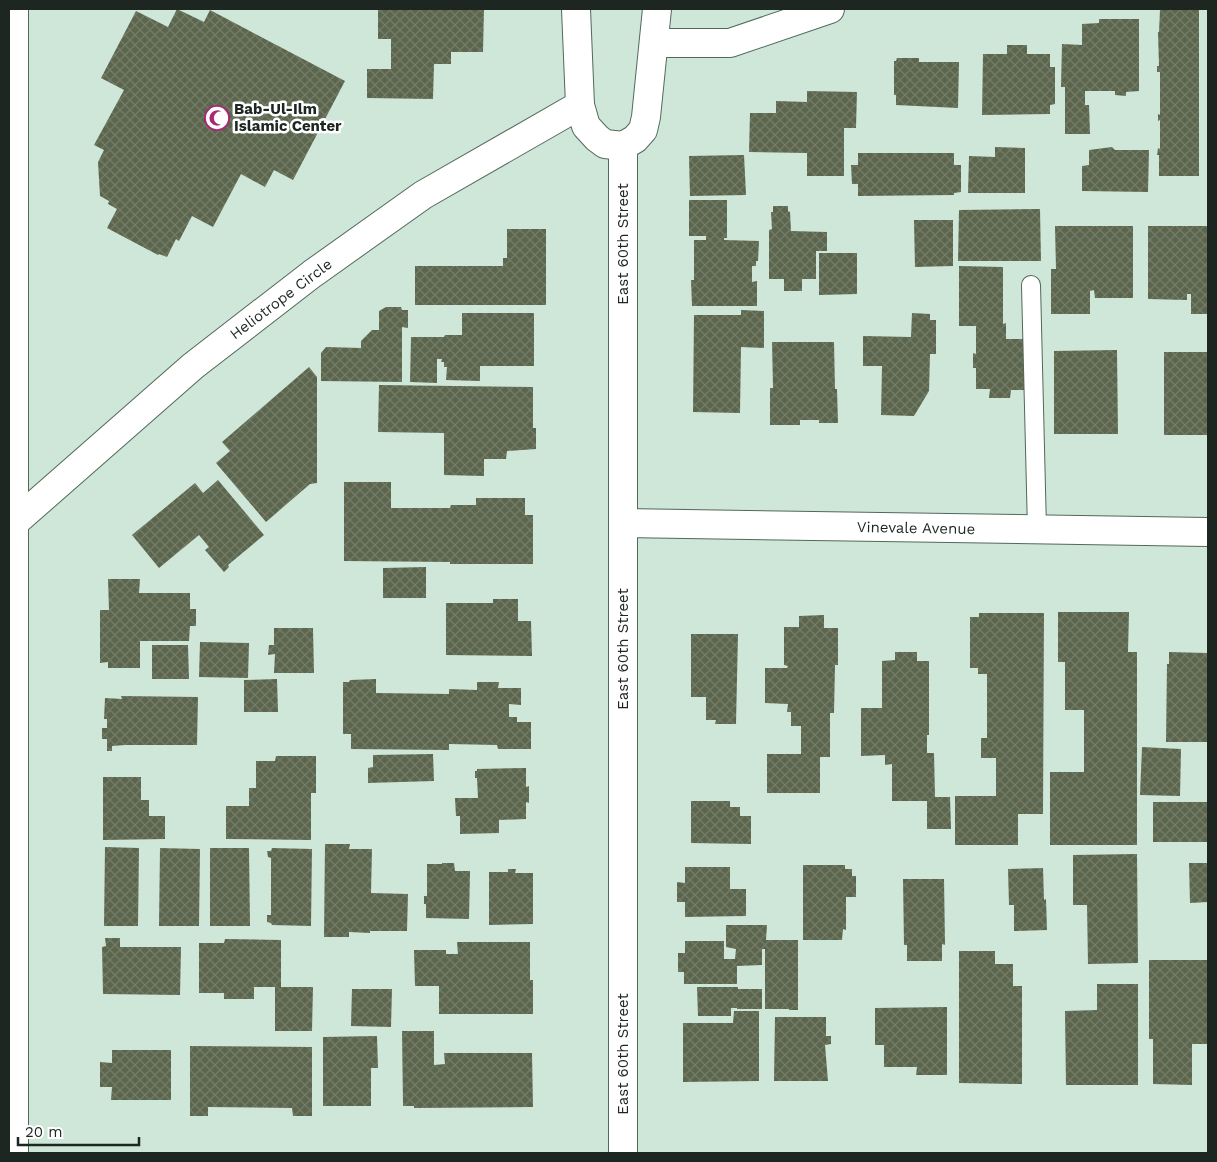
<svg xmlns="http://www.w3.org/2000/svg" width="1217" height="1162" font-family="'Work Sans',sans-serif">
  <defs>
    <pattern id="building-cross-hatch" width="8" height="8" patternUnits="userSpaceOnUse" patternTransform="scale(1.25)"><rect width="8" height="8" fill="#5c664d"/><path d="M0 0l8 8M0 8l8-8" fill="none" stroke="#747c69"/></pattern>
  </defs>
  <rect width="100%" height="100%" fill="#cee7d8"/>
  <g fill="url(#building-cross-hatch)">
    <path d="M177,9L204,22L210,10L345,81L293,180L274,170L265,187L241,174L213,227L192,216L179,241L176,239L167,257L159,254L158,255L107,228L117,209L108,204L109,201L100,196L98,162L104,150L94,145L124,90L101,78L136,11L168,27Z"/>
    <path d="M378,9H484L483,52H451V64H434L433,99L367,98V69H391V39H378Z"/>
    <path d="M1199,9V176H1159V155H1157L1158,148L1160,149V120L1158,121V114L1160,115V72H1157V66H1159L1158,32H1159L1160,10Z"/>
    <path d="M1099,19H1139V91L1126,92V96L1115,95V91H1085V105H1089L1090,134H1065V87H1061L1062,44L1082,45V24L1099,23Z"/>
    <path d="M1007,45H1027V54H1050V67H1055V104L1050,105V114L982,115L983,54H1007Z"/>
    <path d="M897,58H919V62H959L958,108L896,105V95H894V61H896Z"/>
    <path d="M807,91L857,92L856,128H844V176H807V153L749,152L750,113H776V101L807,102Z"/>
    <path d="M995,147L1025,148V193H968L969,156L995,157Z"/>
    <path d="M1112,147L1115,150H1149L1148,192L1082,191V166L1089,165V150Z"/>
    <path d="M858,153H954V165H961V192L954,193V195L858,196V184H852L851,165H858Z"/>
    <path d="M744,155L746,195L690,196L689,156Z"/>
    <path d="M689,200H727V238H724V240L759,241L758,261H756V266H752V282L757,281V306H692L691,280H694V240H706V236H689Z"/>
    <path d="M773,206H788V211L790,212L791,231L827,232V251H816V279H802V291H784V279H769V230L772,229L771,212H773Z"/>
    <path d="M1040,209L1041,261H958L959,210Z"/>
    <path d="M914,220H953V266L915,267Z"/>
    <path d="M1055,226H1133V298H1095L1094,290L1090,291V314H1051V269H1056Z"/>
    <path d="M1148,226H1208V314H1191V294H1187V300L1148,299Z"/>
    <path d="M507,229H546V305H415V266H503V258H507Z"/>
    <path d="M819,253H857V294L819,295Z"/>
    <path d="M959,266L1003,267V324L1006,323V339H1024V390H1011L1010,398H989L990,389H976V368H973V353L976,354V326H959Z"/>
    <path d="M386,307H401L402,310H408V328L402,327V382L321,381V353L326,347L361,348V341L372,330H379V311Z"/>
    <path d="M741,310L764,311V348L741,347L740,413L693,412L694,315H741Z"/>
    <path d="M462,313H534V366H480V381L446,380L447,367H444V362H441L442,359H437V383L410,382L411,337H444L445,335H462Z"/>
    <path d="M912,313L930,314V320H936V354H930L929,391L914,416L881,415L882,366H863V336L911,337Z"/>
    <path d="M772,342H834L835,389H837L838,423H819V420H800V425H770V388H773Z"/>
    <path d="M1117,350L1118,434H1054V351Z"/>
    <rect x="1164" y="352" width="44" height="83"/>
    <path d="M309,367L317,377V483L310,484L266,522L216,463L230,451L222,442Z"/>
    <path d="M379,385L533,387V428H536V449L507,451L506,459H484V476L444,475V433L378,432Z"/>
    <path d="M218,480L264,535L228,565L229,567L224,572L205,550L209,547L199,535L159,568L132,535L195,483L203,493Z"/>
    <path d="M344,482H391V508H450L451,505H476V498H525V515H533V564H450V562L344,561Z"/>
    <path d="M426,567V598H383V568Z"/>
    <path d="M108,579H140L139,593H190V609H196V626H190L189,641H140V668H108V662L100,663V610H109Z"/>
    <path d="M493,599H518V621H531L532,656L446,655V603H493Z"/>
    <path d="M1058,612H1129L1128,652H1137V845H1050V772H1084V710H1065V662H1058Z"/>
    <path d="M979,613H1044L1043,814H1018V845H955V796H996V758H981V738H987V674H978V668H970V617H979Z"/>
    <path d="M824,615V628H838V665H835L834,713H830V757H820V793H767V754H801V726H791V712H787L788,704L765,703V668H787L788,666L784,665V627H799V616Z"/>
    <path d="M274,628H313L314,673H274L275,654L268,655L269,645H274Z"/>
    <path d="M691,634H738L736,724H715L716,720H706V697H691Z"/>
    <path d="M200,642L249,643L248,678L199,677Z"/>
    <path d="M152,645H188L189,679H152Z"/>
    <path d="M895,652H917V661H929V735H927V753H934L935,797H950L951,829H927V801H892V764L885,765V755L861,756V708H882V661L895,660Z"/>
    <path d="M1169,652L1207,653L1208,742H1166L1167,664H1169Z"/>
    <path d="M277,679L278,712H244V680Z"/>
    <path d="M376,679V693L449,694V689L477,690V682H499L498,688H521V705L509,704V717H517V722H531V749H498L497,745L449,744V750L351,749V734H343V682H349L350,680Z"/>
    <path d="M121,696L198,697L197,745H125L112,746V751H107V739H102V728H107V719H104L105,698L122,699Z"/>
    <path d="M1142,747L1181,749L1180,796L1140,795Z"/>
    <path d="M433,754L434,781L368,783V768L373,767V755Z"/>
    <path d="M276,756H316V793H311V840L226,839V806H249V788H256V761H275Z"/>
    <path d="M526,768V787L529,786V803L526,802V819L499,820V833L460,834V816H456L455,798H478L477,778H475V771H477V769Z"/>
    <path d="M103,777H141V800H149V816H165V839L103,840Z"/>
    <path d="M691,801H730V807H740V816H751V844L691,843Z"/>
    <rect x="1153" y="802" width="55" height="40"/>
    <path d="M325,844H350L349,849H372L371,893L408,894L407,931H370V933L349,932V937H324Z"/>
    <path d="M105,847L139,848L138,926H104Z"/>
    <path d="M160,848L200,849L199,926H159Z"/>
    <path d="M210,848H249L250,926H210Z"/>
    <path d="M272,848L312,849L311,926L272,925L271,923L267,922V915H271V858L268,857L267,851H271Z"/>
    <path d="M1137,854L1138,963L1088,964L1087,905H1073V855Z"/>
    <path d="M442,863H454L455,871H470L469,919L426,918V904H424V896H427V864H442Z"/>
    <path d="M1189,863H1208V902L1190,903Z"/>
    <path d="M803,865H845V869H852V876H856V897H846V930L843,929L842,940H803Z"/>
    <path d="M685,867H730V889H746V916L685,917V902H677V882L685,883Z"/>
    <path d="M1043,868L1044,900L1046,899L1047,930L1014,931V905H1009L1008,869Z"/>
    <path d="M508,869H516L515,873H533V924L489,925V872H508Z"/>
    <path d="M903,879H944L945,945L942,944V961H907V945H904Z"/>
    <path d="M726,925H767L766,940H798V1010H789V1009H765V949H762V965L737,966V984H684V972H678V953H685V941H724V959H735L736,949L726,947Z"/>
    <path d="M105,938H120V947H181L180,995L103,994L102,947L106,946Z"/>
    <path d="M225,939L281,940V987H313L312,1031H275V987H254V999H224V993H199V943H224Z"/>
    <path d="M457,942H530V980H533V1014H439V986H415L414,950H446V954H458Z"/>
    <path d="M959,951H995V964H1013V986H1022V1084L959,1083Z"/>
    <path d="M1149,960H1208V1044H1192V1085L1153,1084V1039H1149Z"/>
    <path d="M1097,984H1138V1085H1066L1065,1011L1097,1010Z"/>
    <path d="M697,987H738V989H762V1009H737V1008H731V1016H698Z"/>
    <path d="M352,989H392L391,1027L351,1026Z"/>
    <path d="M947,1007V1075H916L917,1067H884V1045H875V1008Z"/>
    <path d="M734,1011H759V1081L683,1082V1023H733Z"/>
    <path d="M775,1017H826V1036H831V1044L825,1045L828,1081H774Z"/>
    <path d="M402,1031H434V1065L445,1064L444,1053H532L533,1107L414,1108V1106H403Z"/>
    <path d="M377,1036L378,1068H371V1106H323V1037Z"/>
    <path d="M190,1046L312,1047V1116H293L292,1108L208,1107V1116H190Z"/>
    <path d="M112,1050H171V1100H111L112,1087H100V1062L112,1063Z"/>
  </g>
  <g fill="none" stroke-linecap="round" stroke-linejoin="round">
    <defs>
      <path id="service" d="M1031,285L1037,530"/>
      <g id="minor">
        <path d="M623,146V1153"/>
        <path d="M623,523L1208,532"/>
        <path d="M9,529L14,523L193,366L312,274L423,195L580,105"/>
        <path d="M14,1153V9"/>
      </g>
      <g id="tertiary">
        <path d="M576,9L580,105L586,126L597,138L605,144L623,146L635,139L643,130L646,117L657,9"/>
        <path d="M654,43H730L830,9"/>
      </g>
    </defs>
    <use href="#service" stroke="#52685b" stroke-width="20"/>
    <use href="#minor" stroke="#52685b" stroke-width="30"/>
    <use href="#tertiary" stroke="#52685b" stroke-width="30"/>
    <use href="#service" stroke="#fff" stroke-width="18"/>
    <use href="#minor" stroke="#fff" stroke-width="28"/>
    <use href="#tertiary" stroke="#fff" stroke-width="28"/>
  </g>
  <defs>
    <symbol id="mosque-ring" viewBox="-11 -11 22 22"><circle r="9.5" fill="#fff" stroke="#a92774" stroke-width="1.5"/><path d="M3.5-4.9A6 6 0 1 0 3.5 4.9A5 5 0 1 1 3.5-4.9Z" fill="#a92774"/></symbol>
  </defs>
  <g fill-rule="evenodd">
    <use href="#mosque-ring" x="203" y="104" width="28" height="28"/>
  </g>
  <g text-anchor="middle" stroke-width="5" stroke-linejoin="round" paint-order="stroke">
    <g font-size="15" font-weight="bold" fill="#1d2621" stroke="#fff" text-anchor="start">
      <text x="234" y="114">Bab-Ul-Ilm<tspan x="234" dy="17">Islamic Center</tspan></text>
    </g>
    <g font-size="15" fill="#1d2621" stroke="#fff">
      <text transform="translate(623 244) rotate(-90)" y="5">East 60th Street</text>
      <text transform="translate(281 299) rotate(-37)" y="5">Heliotrope Circle</text>
      <text transform="translate(916 528) rotate(1)" y="5">Vinevale Avenue</text>
      <text transform="translate(623 649) rotate(-90)" y="5">East 60th Street</text>
      <text transform="translate(623 1054) rotate(-90)" y="5">East 60th Street</text>
    </g>
  </g>
  <rect width="1217" height="1162" fill="none" stroke="#1d2621" stroke-width="20"/>
  <path d="M18 1137v8h121v-8" fill="none" stroke="#1d2621" stroke-width="2.5"/>
  <text x="25" y="1137" font-size="15" fill="#1d2621" stroke="#ffffff" stroke-width="4" paint-order="stroke">20 m</text>
</svg>
